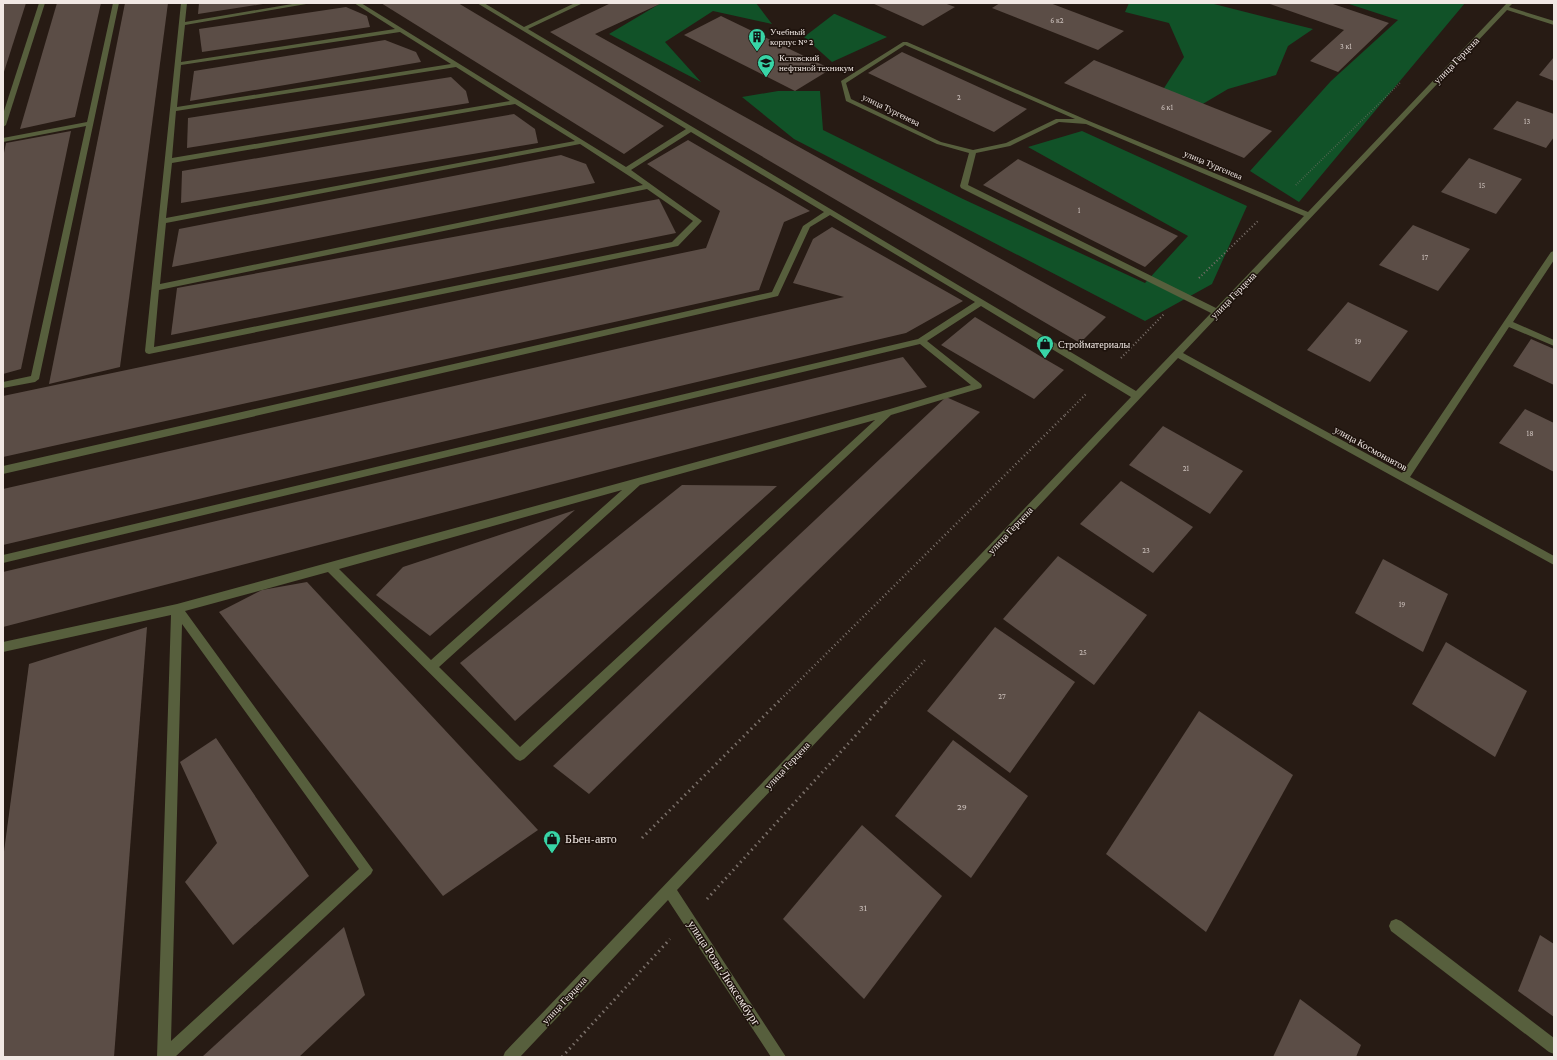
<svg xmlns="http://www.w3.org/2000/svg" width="1557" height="1060" font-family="'Crimson Pro',serif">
  <rect width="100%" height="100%" fill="#271b14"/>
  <g fill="#115228">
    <path d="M661,3H756L772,24L713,11L665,42L701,82L609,34Z"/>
    <path d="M1129,3H1210L1313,29L1288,46L1276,75L1228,89L1174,121L1148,113L1184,57L1169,23L1125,12Z"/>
    <path d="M1346,3H1465L1299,202L1250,171L1331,81L1398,20Z"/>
    <path d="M834,14H835L887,37L832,62L804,37Z"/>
    <path d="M778,91H820L823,130L963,199L1145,283L1188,236L1028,147L1082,131L1247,206L1212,284L1145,321L794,139L742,97Z"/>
  </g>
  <g fill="#5b4d46">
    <path d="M3,3H26L3,75Z"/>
    <path d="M57,3H101L75,117L20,129Z"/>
    <path d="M125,3H168L120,367L49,384Z"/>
    <path d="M199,3H263V4L198,14Z"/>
    <path d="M381,3H458L664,126L624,154Z"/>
    <path d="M611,3H662L595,34L1106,317L1080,343L550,32Z"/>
    <path d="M872,3H944L955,7L923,26Z"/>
    <path d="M1000,3H1050L1124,31L1098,50L992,8Z"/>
    <path d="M1267,3H1330L1389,23L1338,72L1310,61L1344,30Z"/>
    <path d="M346,7L367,16L370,27L202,52L199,29Z"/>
    <path d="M721,16L831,69L795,91L684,35Z"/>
    <path d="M385,40L416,52L421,62L190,101L194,71Z"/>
    <path d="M902,52L1027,109L994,132L868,73Z"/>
    <path d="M1554,57V81L1539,75Z"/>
    <path d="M1094,60L1272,131L1244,158L1064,83Z"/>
    <path d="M451,77L466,91L469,103L187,148L188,118Z"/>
    <path d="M1517,101L1554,114V137L1546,148L1493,129Z"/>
    <path d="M514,114L535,129L538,143L181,203L182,171Z"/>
    <path d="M71,131L21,369L3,374V158L6,143Z"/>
    <path d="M688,140L810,211L784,222L759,290L3,457V396L706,248L720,211L647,164Z"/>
    <path d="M561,155L586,164L595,183L172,267L179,229Z"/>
    <path d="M1469,158L1522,179L1496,214L1441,192Z"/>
    <path d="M1018,159L1178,236L1145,267L983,185Z"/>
    <path d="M659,199L676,233L171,335L177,288Z"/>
    <path d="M1413,225L1470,249L1438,291L1379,265Z"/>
    <path d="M832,227L963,301L906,333L3,545V489L844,297L793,283L813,239Z"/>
    <path d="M1348,302L1408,331L1370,382L1307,350Z"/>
    <path d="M975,317L1045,359L1064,370L1034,399L941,345Z"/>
    <path d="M1531,339L1554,349V385L1513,366Z"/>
    <path d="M903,357L927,387L3,627V572Z"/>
    <path d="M946,397L980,412L589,794L553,766Z"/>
    <path d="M1525,409L1554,423V472L1499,443Z"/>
    <path d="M1163,426L1243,471L1210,514L1129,465Z"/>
    <path d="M1121,481L1193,527L1153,573L1080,524Z"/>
    <path d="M682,485L777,486L515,721L460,663Z"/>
    <path d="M575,510L430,636L376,595L403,567Z"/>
    <path d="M1058,556L1147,615L1094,685L1003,619Z"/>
    <path d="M1383,559L1448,594L1423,652L1355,613Z"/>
    <path d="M307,582L538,830L443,896L219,612L262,590Z"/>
    <path d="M147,627L114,1057H3V859L29,664Z"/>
    <path d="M995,627L1075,682L1010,773L927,711Z"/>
    <path d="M1446,642L1527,691L1495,757L1412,704Z"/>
    <path d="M1199,711L1293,775L1206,932L1106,854Z"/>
    <path d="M216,738L309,876L233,945L185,882L217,843L180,762Z"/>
    <path d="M953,740L1028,796L971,878L895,816Z"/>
    <path d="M862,825L942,896L864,999L783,919Z"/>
    <path d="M344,927L365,995L299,1057H202Z"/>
    <path d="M1540,935L1554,944V1017L1518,991Z"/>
    <path d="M1300,999L1361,1045L1356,1057H1273Z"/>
  </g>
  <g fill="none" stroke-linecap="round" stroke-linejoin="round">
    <path stroke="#7b716b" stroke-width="1.5" stroke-dasharray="0.5 2" stroke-linecap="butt" d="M1296,185L1401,82"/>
    <g stroke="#7b716b" stroke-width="2" stroke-dasharray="1 2.5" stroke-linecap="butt">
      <path d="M1199,278L1259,220"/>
      <path d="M1121,358L1165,313"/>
      <path d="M1065,415L1087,393"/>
    </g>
    <g stroke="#7b716b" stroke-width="2.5" stroke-dasharray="1 3" stroke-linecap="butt">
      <path d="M778,702L1066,414"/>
      <path d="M886,702L925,660"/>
    </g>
    <g stroke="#7b716b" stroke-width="3" stroke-dasharray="1.5 4" stroke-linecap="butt">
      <path d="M642,838L779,701"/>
      <path d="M707,899L887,701"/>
      <path d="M562,1057L670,939"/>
    </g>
    <g fill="#575f3d" fill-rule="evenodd">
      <path d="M39,3H45L6,125L3,127V114Z"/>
      <path d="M113,3H119L39,379L35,382L3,388V382L31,376L86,126L3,142V138L87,122Z"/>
      <path d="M181,3H187L185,22L298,3H312L185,25L181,62L395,29L354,3H361L626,167L686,129L477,3H484L524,27L575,3H583L528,29L1136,391L1211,313L961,188L960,186L969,153L937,144L846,101L841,81L903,42H907L1089,121L1308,212L1507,3H1513L1509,7L1554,21V25L1507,10L1183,353L1402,473L1551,252L1554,251V260L1513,322L1554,340V346L1509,327L1410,477L1554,556V565L1178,358L677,890L786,1057H771L668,900L520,1057H503L505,1052L1131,397L981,306L927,341L981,384L982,386L981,388L891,415L524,759L520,761L516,759L328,572L185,611L373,870L371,874L175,1057H157L171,615L3,652V642L177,604L890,409L971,385L920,344L3,563V555L918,339L975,302L830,215L810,227L778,296L3,474V466L772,292L803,226L824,212L691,132L631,170L702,221L678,246L149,354L146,353L145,351ZM400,32L451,64L177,107L181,65ZM905,45L1075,119H1056L1006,143L973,150L941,142L851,99L846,83ZM456,67L510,101L172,158L176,111ZM515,104L575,141L166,218L172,163ZM1059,122L1086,124L1304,216L1216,308L968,185L976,153L1010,146ZM580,144L643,185L160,284L166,223ZM647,189L693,221L672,242L154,347L159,290ZM875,420L520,747L439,667L640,485ZM622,490L431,660L339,569ZM182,624L359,869L171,1041Z"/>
      <path d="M1396,919L1401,921L1554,1038V1054L1549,1052L1391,931L1389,926L1391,921Z"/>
    </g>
  </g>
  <defs>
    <symbol id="building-pin" viewBox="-11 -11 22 30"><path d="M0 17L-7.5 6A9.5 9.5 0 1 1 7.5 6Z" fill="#38d4a6" stroke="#1d120c"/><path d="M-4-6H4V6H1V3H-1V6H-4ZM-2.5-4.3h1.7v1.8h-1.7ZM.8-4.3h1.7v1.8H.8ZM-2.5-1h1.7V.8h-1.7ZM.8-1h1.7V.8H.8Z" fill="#111"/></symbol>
    <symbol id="university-pin" viewBox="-11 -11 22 30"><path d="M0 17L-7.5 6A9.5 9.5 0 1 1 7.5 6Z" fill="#38d4a6" stroke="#1d120c"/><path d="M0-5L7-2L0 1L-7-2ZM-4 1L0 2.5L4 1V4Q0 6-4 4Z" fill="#111"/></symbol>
    <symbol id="shop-pin" viewBox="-11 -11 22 30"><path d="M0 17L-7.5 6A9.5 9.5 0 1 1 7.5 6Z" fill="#38d4a6" stroke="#1d120c"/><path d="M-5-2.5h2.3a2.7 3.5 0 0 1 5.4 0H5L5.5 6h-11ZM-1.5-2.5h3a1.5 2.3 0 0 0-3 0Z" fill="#111"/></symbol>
  </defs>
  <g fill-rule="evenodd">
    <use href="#building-pin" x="747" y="27" width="20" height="27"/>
    <use href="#university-pin" x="756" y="53" width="20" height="27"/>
    <use href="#shop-pin" x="1035" y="334" width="20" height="27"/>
    <use href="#shop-pin" x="542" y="829" width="20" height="27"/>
  </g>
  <g text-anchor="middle" stroke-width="3" stroke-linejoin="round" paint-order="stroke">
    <g font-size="8" fill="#ccc1bc">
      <text x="1057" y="23">6 к2</text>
      <text x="1346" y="49">3 к1</text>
      <text x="959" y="100">2</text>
      <text x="1167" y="110">6 к1</text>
      <text x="1527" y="124">13</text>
      <text x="1482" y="188">15</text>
      <text x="1079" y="213">1</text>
      <text x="1425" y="260">17</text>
      <text x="1358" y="344">19</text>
      <text x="1530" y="436">18</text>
      <text x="1186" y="471">21</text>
      <text x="1146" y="553">23</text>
      <text x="1402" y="607">19</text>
      <text x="1083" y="655">25</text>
      <text x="1002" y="699">27</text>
    </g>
    <g font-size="9" fill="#f1e8e4" stroke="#1d120c" text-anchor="start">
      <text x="770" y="35">Учебный<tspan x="770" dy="10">корпус № 2</tspan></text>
      <text x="779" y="61">Кстовский<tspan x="779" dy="10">нефтяной техникум</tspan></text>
    </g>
    <g font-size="9" fill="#f1e8e4" stroke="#1d120c">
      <text transform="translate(891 110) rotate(26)" y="3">улица Тургенева</text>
      <text transform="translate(1213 165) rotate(23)" y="3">улица Тургенева</text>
    </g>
    <g font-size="10" fill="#f1e8e4" stroke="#1d120c">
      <text transform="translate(1456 60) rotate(-46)" y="4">улица Герцена</text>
      <text transform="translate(1233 295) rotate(-46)" y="4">улица Герцена</text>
      <text transform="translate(1371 448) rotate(29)" y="4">улица Космонавтов</text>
      <text transform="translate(1010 530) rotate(-47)" y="4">улица Герцена</text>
      <text transform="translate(787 765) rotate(-47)" y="4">улица Герцена</text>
      <text transform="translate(564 1000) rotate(-47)" y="4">улица Герцена</text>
    </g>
    <g font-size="10" fill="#f1e8e4" stroke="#1d120c" text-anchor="start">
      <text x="1058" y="348">Стройматериалы</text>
    </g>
    <g font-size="10" fill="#ccc1bc">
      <text x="962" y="810">29</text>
      <text x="863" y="911">31</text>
    </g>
    <g font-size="12" fill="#f1e8e4" stroke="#1d120c" text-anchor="start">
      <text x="565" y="843">БЬен-авто</text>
    </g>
    <g font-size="12" fill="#f1e8e4" stroke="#1d120c">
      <text transform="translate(724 973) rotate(57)" y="4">улица Розы Люксембург</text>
    </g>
  </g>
  <rect width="1557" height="1060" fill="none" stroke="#f1e8e4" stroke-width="8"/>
</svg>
